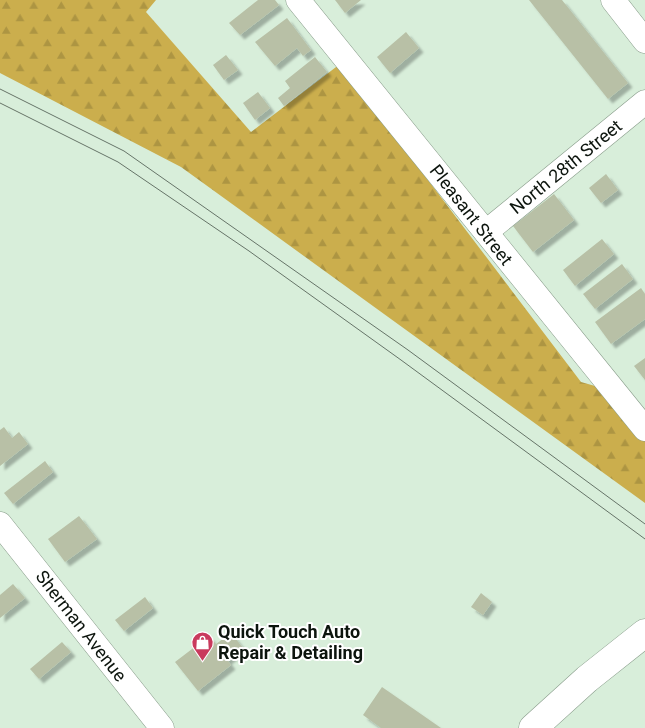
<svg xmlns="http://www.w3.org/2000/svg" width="645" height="728" font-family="Roboto,sans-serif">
  <defs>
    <pattern id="forest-firs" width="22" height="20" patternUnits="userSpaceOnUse" patternTransform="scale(1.25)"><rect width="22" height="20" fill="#cbae4d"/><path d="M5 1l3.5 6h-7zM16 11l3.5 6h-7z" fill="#ad9542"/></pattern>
    <filter id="shadow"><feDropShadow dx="4.5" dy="4.5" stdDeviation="1" flood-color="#0004"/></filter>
  </defs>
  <rect width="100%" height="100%" fill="#d8eeda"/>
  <path fill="url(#forest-firs)" d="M0,0H156L146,12L251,132L340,64L581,382L602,388L645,438V503L181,167L0,73Z"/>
  <g fill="#b8c0a6" filter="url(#shadow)">
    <path d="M258,0H275L279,5L240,35L229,23Z"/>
    <path d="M335,0H361L345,13Z"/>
    <path d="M529,0H562L628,83L608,99Z"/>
    <path d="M287,18L311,50L303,56L297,48L275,66L255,42Z"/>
    <path d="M406,32L419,48L390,73L377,57Z"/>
    <path d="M226,55L238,70L224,80L213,65Z"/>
    <path d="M315,57L327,72L284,106L278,98L290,88L285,81Z"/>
    <path d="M258,92L270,108L255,120L243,103Z"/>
    <path d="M606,174L618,190L601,203L589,188Z"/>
    <path d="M554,194L574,220L533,252L513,226Z"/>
    <path d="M602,239L614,254L575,286L563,270Z"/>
    <path d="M622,264L633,279L595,309L583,294Z"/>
    <path d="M641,288L645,294V319L611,344L595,322Z"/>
    <path d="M645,358V380L634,366Z"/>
    <path d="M4,427L12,438L19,432L28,444L0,466V430Z"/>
    <path d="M45,461L53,472L13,504L4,493Z"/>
    <path d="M79,516L97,539L65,562L48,539Z"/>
    <path d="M13,584L25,598L0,618V595Z"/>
    <path d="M481,593L492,602L483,615L471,607Z"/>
    <path d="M145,597L153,608L124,631L115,620Z"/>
    <path d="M231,633L243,648L227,660L231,665L198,691L175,662L209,636L216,644Z"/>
    <path d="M62,642L71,652L39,679L30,669Z"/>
    <path d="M382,687L441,728H381L363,715Z"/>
  </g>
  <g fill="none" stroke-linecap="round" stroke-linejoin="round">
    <defs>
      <g id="minor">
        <path d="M298,0L645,429"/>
        <path d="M613,0L645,41"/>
        <path d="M486,232L645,102"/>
        <path d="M0,524L162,728"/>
      </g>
      <path id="secondary" d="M533,728L587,679L645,633"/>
    </defs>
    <use href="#minor" stroke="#879b89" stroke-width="25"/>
    <use href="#secondary" stroke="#879b89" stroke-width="29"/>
    <use href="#minor" stroke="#fff" stroke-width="24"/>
    <use href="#secondary" stroke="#fff" stroke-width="28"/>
    <g stroke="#667468" stroke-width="1">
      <path d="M0,89L124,151L408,350L645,524"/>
      <path d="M0,103L118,162L249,251L401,360L645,539"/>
    </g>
  </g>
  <defs>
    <symbol id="shop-pin" viewBox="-11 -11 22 30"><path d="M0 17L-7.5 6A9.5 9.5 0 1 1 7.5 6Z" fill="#c93a5d" stroke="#fff"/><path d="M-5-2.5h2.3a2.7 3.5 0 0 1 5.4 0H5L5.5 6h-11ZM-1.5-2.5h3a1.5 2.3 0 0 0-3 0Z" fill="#fff"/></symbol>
  </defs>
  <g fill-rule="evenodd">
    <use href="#shop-pin" x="190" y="630" width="25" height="34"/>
  </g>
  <g text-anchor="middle" stroke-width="4" stroke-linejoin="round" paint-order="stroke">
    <g font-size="18" fill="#0c140d" stroke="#fff">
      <text transform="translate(566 167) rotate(-39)" y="6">North 28th Street</text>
      <text transform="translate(471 215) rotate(52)" y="6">Pleasant Street</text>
      <text transform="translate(81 626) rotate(52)" y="6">Sherman Avenue</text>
    </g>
    <g font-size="18" font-weight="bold" fill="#0c140d" stroke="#fff" text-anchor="start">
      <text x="218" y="638">Quick Touch Auto<tspan x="218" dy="21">Repair &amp; Detailing</tspan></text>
    </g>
  </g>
</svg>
